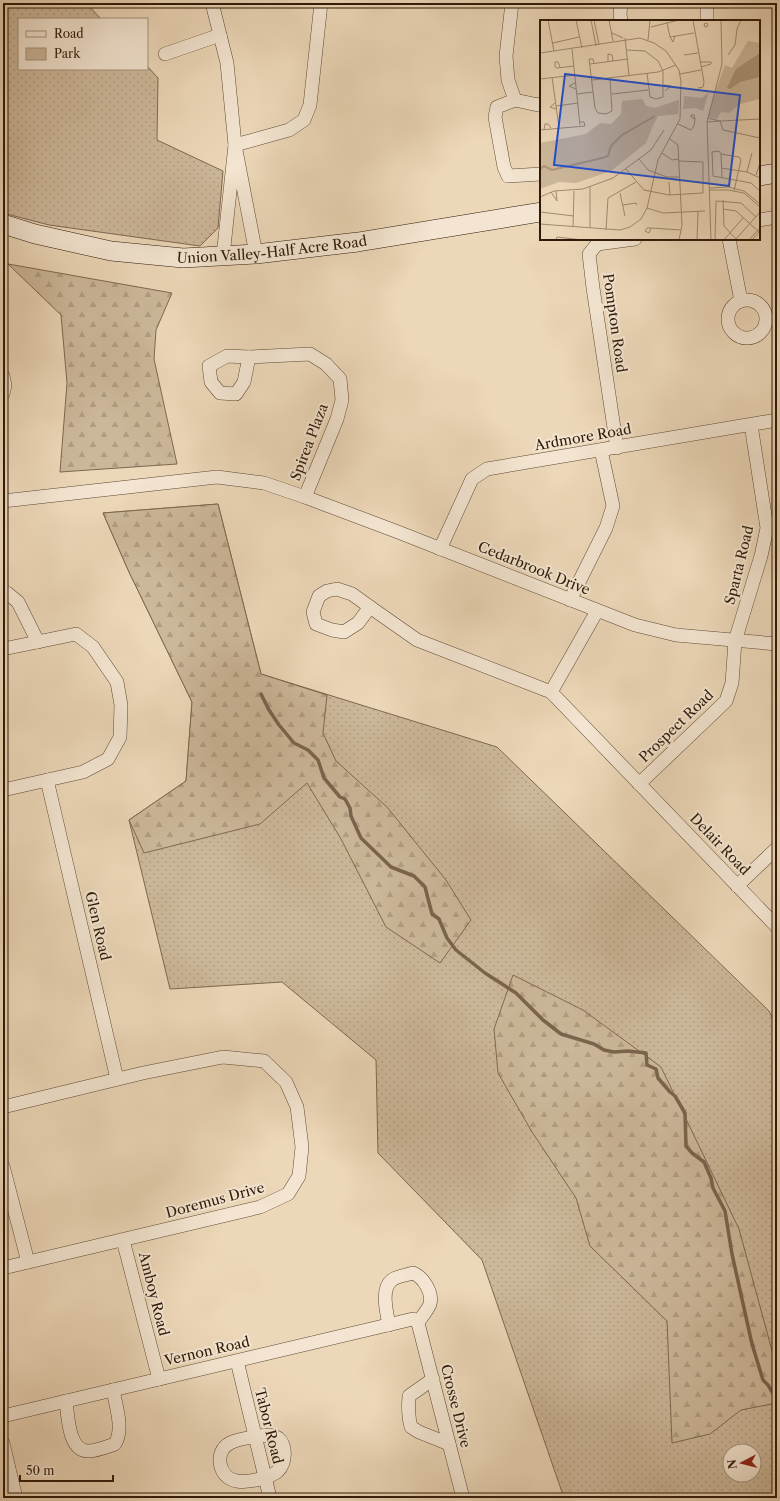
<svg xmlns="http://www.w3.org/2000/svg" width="780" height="1501" font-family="'Libre Caslon Text',serif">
  <defs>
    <pattern id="green-dots" width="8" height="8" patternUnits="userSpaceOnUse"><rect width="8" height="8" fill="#ccb79a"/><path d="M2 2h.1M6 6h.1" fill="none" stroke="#b09d83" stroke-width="1.8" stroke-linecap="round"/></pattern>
    <pattern id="forest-firs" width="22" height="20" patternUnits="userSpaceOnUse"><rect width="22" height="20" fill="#ccb79a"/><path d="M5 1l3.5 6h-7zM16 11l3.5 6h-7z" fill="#b09d83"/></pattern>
  </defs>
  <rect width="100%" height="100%" fill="#ecd7b8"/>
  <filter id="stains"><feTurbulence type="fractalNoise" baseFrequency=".005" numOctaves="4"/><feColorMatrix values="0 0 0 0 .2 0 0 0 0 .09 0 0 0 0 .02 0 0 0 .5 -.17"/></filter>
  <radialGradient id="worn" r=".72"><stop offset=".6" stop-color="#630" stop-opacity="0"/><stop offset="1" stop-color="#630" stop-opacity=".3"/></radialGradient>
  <g fill="url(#green-dots)" stroke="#7e6850" fill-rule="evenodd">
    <path d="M3,3H86L101,19H19V69H147V66L158,78L157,140L223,171L218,228L200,246L49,225L3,213Z"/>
    <path d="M218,504L261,674L497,747L769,1011L777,1027V1498H564L482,1260L378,1153L376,1060L282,982L170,989L129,820L186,781L192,702L129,572L103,513ZM730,1451H754V1475H730Z"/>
  </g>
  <g fill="url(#forest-firs)" stroke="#7e6850">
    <path d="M8,264L172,293L156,330L154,359L177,464L60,472L67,383L61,315Z"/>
    <path d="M218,504L261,674L327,695L323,733L336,761L387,807L446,880L471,920L440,963L386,927L341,839L307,783L260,824L144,853L129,820L186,781L192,702L129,572L103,513Z"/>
    <path d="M513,975L583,1010L661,1067L739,1229L777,1369V1403L741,1410L710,1434L672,1443L667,1321L590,1246L576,1198L532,1132L498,1073L494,1029Z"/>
  </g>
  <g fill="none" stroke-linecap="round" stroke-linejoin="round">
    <path stroke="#7a644d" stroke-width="3.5" d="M261,694L269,710L279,725L294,743L308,750L318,760L324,778L340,797L345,799L350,808L351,816L361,838L391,867L414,876L425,887L432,914L439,919L447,938L456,950L485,973L516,993L543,1020L561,1034L594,1044L604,1050L614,1052L628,1051L646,1053L647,1065L656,1069L658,1078L670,1092L675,1096L685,1113L686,1146L692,1153L704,1162L711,1178L713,1188L725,1211L732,1254L752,1344L763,1380L768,1385L777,1400"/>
    <defs>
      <g id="street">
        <path d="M212,3L227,63L235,145L289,130L304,120L310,105L321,3"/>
        <path d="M512,3L506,56L508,80L515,100L538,105L541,104"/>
        <path d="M707,3V21"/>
        <path d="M621,21L620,14L621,3"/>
        <path d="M165,54L220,35"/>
        <path d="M515,100L497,107L495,117L504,167L508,176L541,174"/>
        <path d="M759,220L777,217"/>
        <path d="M729,239L741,301"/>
        <path d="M223,256L235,145L256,254"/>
        <circle cx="747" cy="319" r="19"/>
        <path d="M227,356L249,357L244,382L236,394L220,393L211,382L209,366Z"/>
        <path d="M249,357L310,354L326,364L340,379L342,400L337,419L305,497"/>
        <path d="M3,376L5,385L3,394"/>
        <path d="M617,448L593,288L589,254L597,244L635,239"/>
        <path d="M3,501L217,477L264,483L305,497L398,532L635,625L676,635L777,644"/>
        <path d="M440,549L472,479L487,469L777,420"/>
        <path d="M337,589L352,594L370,607L358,623L344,632L332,630L316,624L313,612L319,596L327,591Z"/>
        <path d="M3,594L7,593L18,602L38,642"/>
        <path d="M570,600L606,528L613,506L601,450"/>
        <path d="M370,607L417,640L551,692L777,927"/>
        <path d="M3,649L76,634L93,647L117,682L121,705L120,737L108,759L83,772L3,790"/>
        <path d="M551,692L597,611"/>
        <path d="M47,780L117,1079"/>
        <path d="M639,784L726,701L732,683L735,641L761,556L767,528L751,425"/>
        <path d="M737,886L777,848"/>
        <path d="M3,1107L143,1073L223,1057L264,1061L286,1082L297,1107L302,1147L299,1176L288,1194L260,1207L3,1268"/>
        <path d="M3,1166L28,1262"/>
        <path d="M123,1240L159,1379"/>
        <path d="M418,1323L463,1498"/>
        <path d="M389,1325C387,1313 380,1289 392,1280C397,1276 407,1275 413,1273C423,1277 433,1292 430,1304C428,1310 421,1317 418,1323"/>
        <path d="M237,1361L270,1498"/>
        <path d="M433,1379L409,1396C408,1407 408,1416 411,1427L419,1432L449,1444"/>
        <path d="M66,1401C68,1415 68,1451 88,1451C97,1451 106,1447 115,1444C124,1429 116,1407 113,1390"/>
        <path d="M3,1416L413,1319L418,1323"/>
        <path d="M269,1435C272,1436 276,1436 278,1438C287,1445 286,1463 278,1471C270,1478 248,1483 237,1481C219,1479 213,1452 230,1443C240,1438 258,1436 269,1435Z"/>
        <path d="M3,1443L16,1498"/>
      </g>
      <g id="secondary">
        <path d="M759,176L777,173"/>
        <path id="s1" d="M3,224L35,234L111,251L183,258L256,254L358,242L541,212"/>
      </g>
    </defs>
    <use href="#street" stroke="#5e4833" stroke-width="14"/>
    <use href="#secondary" stroke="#2f1907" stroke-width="20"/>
    <use href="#street" stroke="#f3e5d1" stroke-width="13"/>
    <use href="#secondary" stroke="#f3e5d1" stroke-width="19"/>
  </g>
  <g text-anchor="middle" stroke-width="4" stroke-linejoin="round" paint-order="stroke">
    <g font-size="14" fill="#2f1907" stroke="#f3e5d1">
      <text dy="5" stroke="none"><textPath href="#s1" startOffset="273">Union Valley-Half Acre Road</textPath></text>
      <text transform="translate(615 323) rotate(82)" y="5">Pompton Road</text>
      <text transform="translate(583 437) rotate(-10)" y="5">Ardmore Road</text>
      <text transform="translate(309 442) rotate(-69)" y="5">Spirea Plaza</text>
      <text transform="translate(739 565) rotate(-76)" y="5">Sparta Road</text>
      <text transform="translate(534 568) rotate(22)" y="5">Cedarbrook Drive</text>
      <text transform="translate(676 726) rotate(-44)" y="5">Prospect Road</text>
      <text transform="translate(720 844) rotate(46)" y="5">Delair Road</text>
      <text transform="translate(98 926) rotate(77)" y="5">Glen Road</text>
      <text transform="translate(215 1200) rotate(-15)" y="5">Doremus Drive</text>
      <text transform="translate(154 1294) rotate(76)" y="5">Amboy Road</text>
      <text transform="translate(207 1351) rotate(-13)" y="5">Vernon Road</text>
      <text transform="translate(456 1406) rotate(76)" y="5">Crosse Drive</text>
      <text transform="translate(269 1426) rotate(76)" y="5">Tabor Road</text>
    </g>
  </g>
  <g transform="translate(540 20)">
    <rect width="220" height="220" fill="#ecd7b8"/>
    <path d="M208,21L220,23V79L200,84L189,93L181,92L177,99L170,98L168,95L173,78L185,45L192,48ZM102,79L106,86L115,88L139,80L138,94L117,96L106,123L71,151L36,163L19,162L0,169V123L46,114L60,103L71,104L81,94L82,81Z" fill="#ccb79a"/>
    <path d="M169,72L163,91L156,88L143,89L144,76L162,78ZM102,79L106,86L115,88L139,80L138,94L118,96L114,104H106L86,117L81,113L86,107L104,100L100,94L98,80ZM68,118L79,121L66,137L25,147L22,133L36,134L46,126ZM0,135L1,139L13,140L7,149L0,150Z" fill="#ccb79a"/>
    <path d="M220,33V57L200,62L190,69L187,68L196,49Z" fill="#ac967c"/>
    <path fill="none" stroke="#ac967c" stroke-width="2" d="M0,149L4,146L12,150L62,138L68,136L71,126L82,115L115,96"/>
    <path fill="none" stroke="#a08b71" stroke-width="1" d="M8,0L14,31M36,0L42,28M51,0L56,26M54,0L59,25M69,0L73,21M153,0L164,62L163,67L158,68M127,3L130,17L154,13M167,3L168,6L165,7L164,4ZM111,7L139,0M72,13L83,18M130,17L133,22L135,16M85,18L89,55M108,20L110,0M13,23L39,17M32,29L40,105M87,30L105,31L118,41L123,51V77L116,79L110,77L107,53M0,33L100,18L114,23L126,31L139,50L141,62L140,99L118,140L107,188L101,199L90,207L80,210L0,204M144,35L158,33M188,35L195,25L197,9L201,0M68,42V34L72,35L73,41M160,42H171V44L161,47M54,43L53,39H49L55,88L58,93L66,94L72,91L70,58M50,44L88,39M20,47L18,42H15V47L17,48L34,46M140,54L161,50M12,57L19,108M0,59L35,55M52,60L118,52L136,45M35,63L29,66L36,69M124,65L131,66L125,71M37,74L53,72M72,74L108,70M15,83L10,87L16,89M16,86L38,83M151,95H154L155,99L151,97ZM220,99L180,101L183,110L220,118M167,102L180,101L167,98M138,104L151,110L154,106L155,99M0,110L45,106L44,102H40M4,110L5,104H8L11,108M130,119L138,125L142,205L139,220M122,133L132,140L139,139M181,134L179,131L172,132L173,156L211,163L220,171M99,139L108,150L127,157H140M181,148L207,152L220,158M86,149L104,170L129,175L163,173V142L139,141M207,152L212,133M216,155L220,143M182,157L181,134L199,137L201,140L194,171M129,162L130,175M50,167V208M169,168L188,167L204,171L220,184M169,170H188L204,173L220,187M11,172L17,181L16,171M80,173L85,196M0,177L14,171L43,169L73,158L111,130L124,110M183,180L184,206L196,219M83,185L96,183L97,185M107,188L123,193L165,191M183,189L196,191L219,212M0,192L34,196M33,207L34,171M107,208H111L109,213L105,211ZM111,208L141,210M66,210L68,178L96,162M196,219L220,192M16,220L17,217L43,220M157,220L158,192M171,220L167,102L182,44L181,0M175,220L176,181L201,183L216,197M184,220L203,198M209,220L220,208M212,220L220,211"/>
    <path fill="#1d4ed8" fill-opacity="0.15" stroke="#1d4ed8" stroke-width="2" d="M25,54L200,75L189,166L14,145Z"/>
    <rect width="220" height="220" fill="none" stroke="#2f1907" stroke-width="2"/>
  </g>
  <rect width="780" height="1501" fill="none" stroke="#ecd7b8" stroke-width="16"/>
  <rect x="4" y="4" width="772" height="1493" fill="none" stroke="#2f1907" stroke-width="2"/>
  <rect x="8" y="8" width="764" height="1485" fill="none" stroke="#2f1907"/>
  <rect x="18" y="18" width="130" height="52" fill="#f3e5d1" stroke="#a59380"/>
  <rect x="26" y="31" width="20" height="6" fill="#f3e5d1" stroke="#a59380"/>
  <text x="54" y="38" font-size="12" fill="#2f1907">Road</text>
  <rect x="26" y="48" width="20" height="12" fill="#ccb79a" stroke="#a59380"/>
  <text x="54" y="58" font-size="12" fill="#2f1907">Park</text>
  <g transform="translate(742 1463) rotate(263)"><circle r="19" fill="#f3e5d1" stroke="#a59380"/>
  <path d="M0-3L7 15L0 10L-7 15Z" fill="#8f2418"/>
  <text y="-6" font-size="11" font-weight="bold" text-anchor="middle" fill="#2f1907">N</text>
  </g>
  <path d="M20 1475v6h93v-6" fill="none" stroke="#2f1907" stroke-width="2"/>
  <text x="26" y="1475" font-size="12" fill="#2f1907" stroke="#f3e5d1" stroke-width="3" paint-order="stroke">50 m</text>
  <rect width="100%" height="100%" filter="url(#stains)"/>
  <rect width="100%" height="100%" fill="url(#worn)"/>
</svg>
